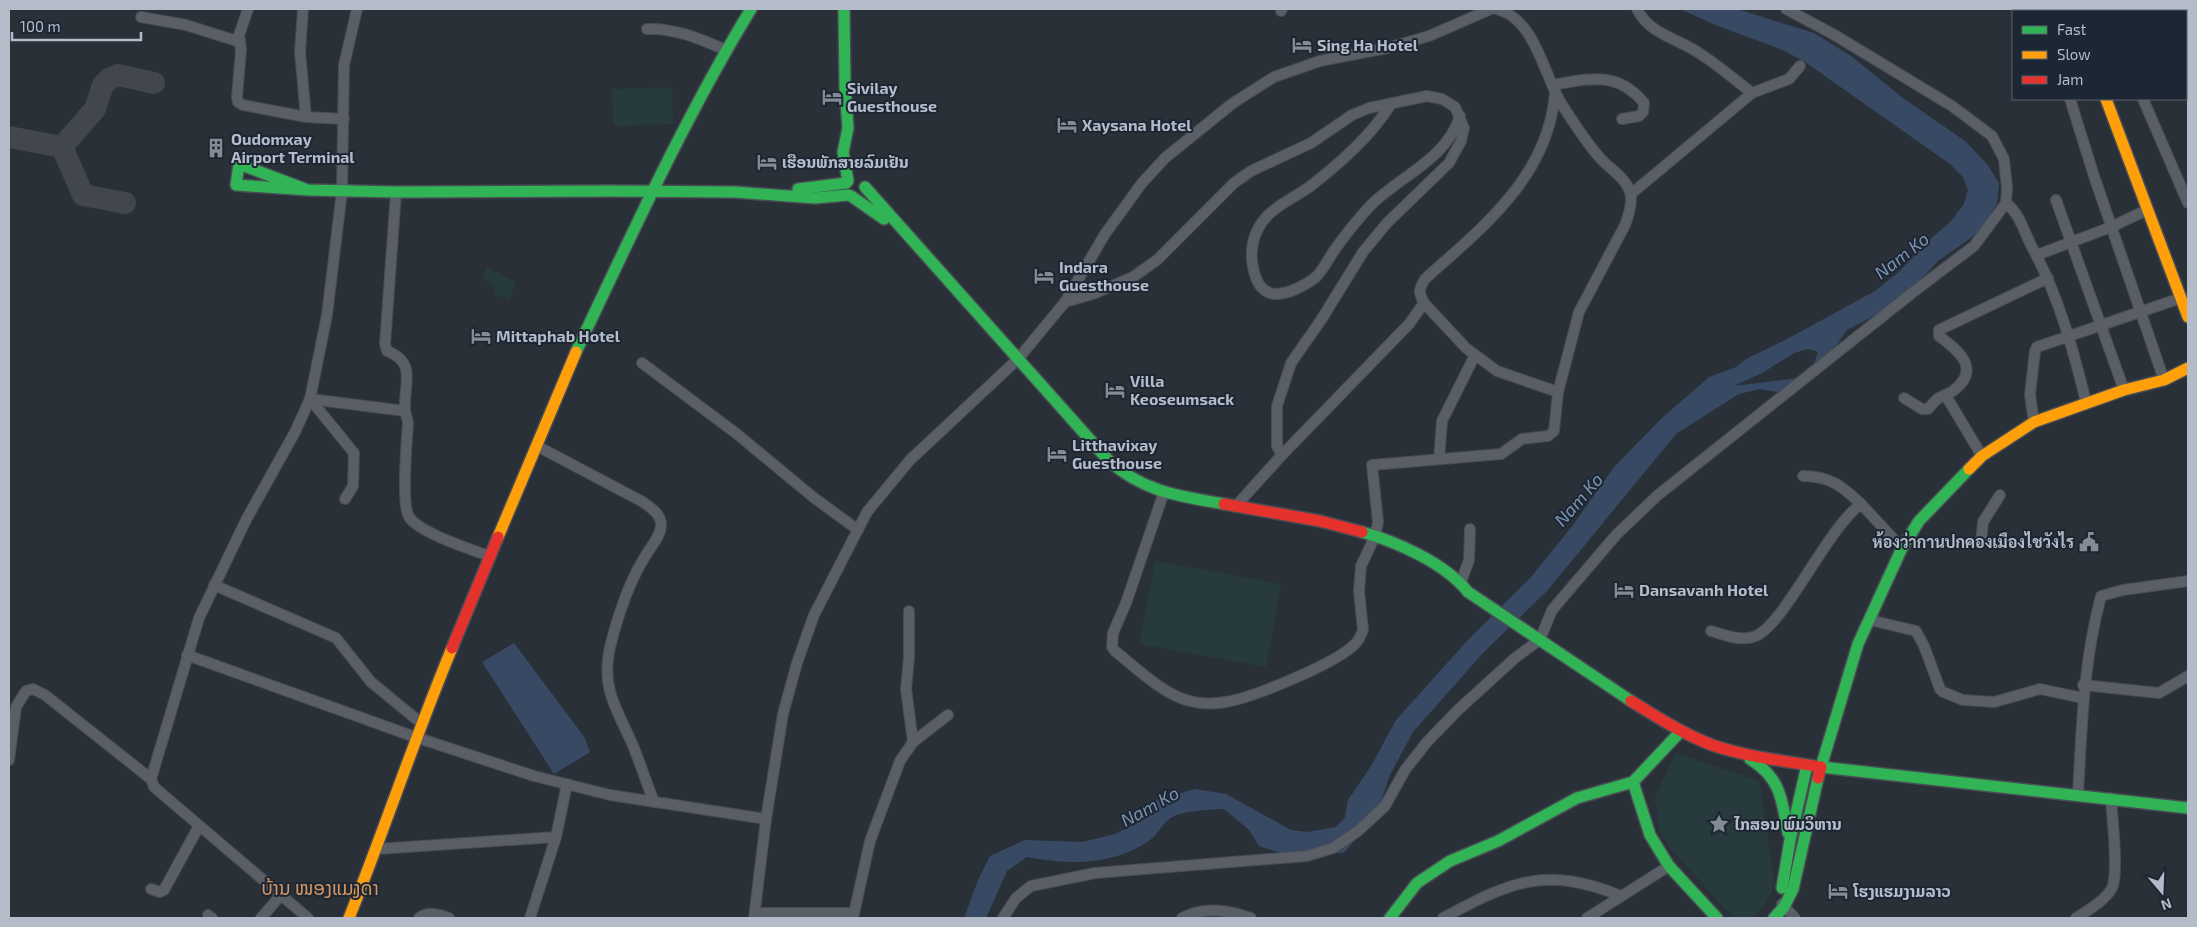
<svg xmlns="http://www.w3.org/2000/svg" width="2197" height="927" font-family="'Exo 2','Noto Sans Lao',Sarabun,sans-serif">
  <rect width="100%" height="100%" fill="#2a3038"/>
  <g fill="#273a3e">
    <path d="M672,87L673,124L613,126L612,89Z"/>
    <path d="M487,267L516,282L509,301L493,292L495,291L494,284L489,280L482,282Z"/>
    <path d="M1155,561L1281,584L1266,667L1139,644Z"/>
    <path d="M1676,753L1759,781L1775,884L1764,907L1752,918H1734L1667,845L1659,830L1655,796Z"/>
  </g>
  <g fill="#384963" fill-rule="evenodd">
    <path d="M1680,9H1737L1814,33L1851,56L1903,98L1965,141L1988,165L1999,184L1997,204L1978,233L1938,261L1914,287L1887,309L1847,330L1814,377L1803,384L1777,392L1760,389L1739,394L1676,434L1547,591L1483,653L1413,732L1390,775L1377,813L1344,853L1284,854L1259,846L1249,830L1224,809C1209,810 1179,810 1168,820C1161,826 1157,835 1150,840C1114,866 1068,865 1027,857L1007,871L986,918H964L978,880L990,856L1025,840L1082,842L1115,834L1137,823L1157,800L1195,789L1226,794L1291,830L1307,832L1336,827L1345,817L1348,800L1371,766L1396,720L1467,641L1531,577L1573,525L1614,467L1662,418L1709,377L1736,367L1746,359L1789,338L1875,291L1899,272L1924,245L1951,221L1964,204L1968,190L1963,177L1950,164L1805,62L1783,50L1718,26ZM1808,349L1818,352L1812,369L1798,378L1734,386L1764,372L1794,353Z"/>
    <path d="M2176,9H2188V51L2186,43V11H2176Z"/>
    <path d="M514,643L585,738L590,752L554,774L482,662Z"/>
  </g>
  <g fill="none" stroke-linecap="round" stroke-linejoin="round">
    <g stroke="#42464e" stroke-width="22">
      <path d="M9,137L62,147"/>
      <path d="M62,147L95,109L103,85L109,79L118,75L154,83"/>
      <path d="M62,147L83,195L125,203"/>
    </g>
    <defs>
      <g id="street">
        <path d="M248,9L239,35L241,50L237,97L238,102L243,105L306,117L344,119"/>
        <path d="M303,9L300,52L306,117"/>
        <path d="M1637,9C1649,34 1677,38 1699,53C1718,65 1735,80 1752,93"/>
        <path d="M2024,9L2027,11"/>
        <path d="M2112,9L2113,11"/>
        <path d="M1281,11L1282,9"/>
        <path d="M141,17L186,25L240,42"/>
        <path d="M647,29C676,28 700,39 726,50"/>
        <path d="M1552,85C1588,79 1617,70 1644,103L1643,112L1639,116L1622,119"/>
        <path d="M1555,92C1549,176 1483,227 1425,279C1419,289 1418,292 1424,303L1466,348L1497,371L1558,392"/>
        <path d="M2070,99L2094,176L2164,380"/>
        <path d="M2143,99L2188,203"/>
        <path d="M1391,104C1371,136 1341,162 1312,185C1295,198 1270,207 1259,227C1250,243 1250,261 1256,278C1259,286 1265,293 1275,294C1288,294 1305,286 1316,277C1323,270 1328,260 1333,252C1345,235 1357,220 1371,205C1401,175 1446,160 1460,116"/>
        <path d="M1631,194L1752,93L1789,79L1800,66"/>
        <path d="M2056,200L2124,390"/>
        <path d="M2006,203C2021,215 2024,233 2033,249C2059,297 2073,349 2086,402"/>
        <path d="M2037,255L2111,227L2147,210"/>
        <path d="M1065,302L1093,294L1133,277L1157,260L1234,183L1251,171L1311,143L1352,115L1369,108L1427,96L1442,99L1455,107L1464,128L1461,141L1449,163L1387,223L1363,252L1321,320L1291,363L1277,406V446L1282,455"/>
        <path d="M642,363L737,434L813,497L858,530"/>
        <path d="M1946,396L1982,456"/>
        <path d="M1904,398L1922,409H1928C1931,406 1935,400 1939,398C1944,395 1948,394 1953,391C1982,369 1959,351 1939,336V330L2048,278"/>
        <path d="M310,399L405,411C403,385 418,363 387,351L385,344L396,193"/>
        <path d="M310,399L354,453L353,486L345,499"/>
        <path d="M405,411L408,422C407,440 401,504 409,517C420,533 470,549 489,556"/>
        <path d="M2034,422L2030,395L2035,351L2037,347L2181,298"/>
        <path d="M537,446L643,502C651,508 661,514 661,525C661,536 651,546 646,555C628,583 618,615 610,647C600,690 619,712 634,748C641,766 647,784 654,802"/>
        <path d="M1439,459L1442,421L1475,355"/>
        <path d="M1803,476C1830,476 1842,486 1861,504"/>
        <path d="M1164,492L1126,603L1113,633L1112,647L1115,651C1135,667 1165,696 1190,701C1201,704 1214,704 1225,702C1252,698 1338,663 1356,643C1359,640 1361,635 1363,630L1359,591L1361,566L1375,536L1378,522L1372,465L1501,454L1522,439L1548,436L1554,431L1558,392L1579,312L1625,225C1628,217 1633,201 1630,192C1626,178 1610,169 1600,158C1585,141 1573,122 1561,103C1543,73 1535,18 1496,9"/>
        <path d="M1235,507L1282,455L1409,324L1424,303"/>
        <path d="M1981,543L1983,522L2000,495"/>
        <path d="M1461,582L1469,560L1470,529"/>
        <path d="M214,585L336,638L371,682L421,723"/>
        <path d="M909,611V658L906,689L913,742"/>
        <path d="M1870,620L1916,631L1924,646L1940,689L1943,692L1963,700L1994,702L2040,689L2083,698"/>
        <path d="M1711,631C1724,635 1739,641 1753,637C1782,630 1827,528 1861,504L1902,548"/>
        <path d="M1539,642L1552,610L1617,534L1658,495L1912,293L1974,246L2006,203L2007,188L2004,159L1992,136L1952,106L1833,34L1786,9"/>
        <path d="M187,655L415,737L534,776L610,795L766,819"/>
        <path d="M2083,685L2159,693L2188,676"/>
        <path d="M9,760L16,707L26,691L33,689L45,695L151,779L154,787L308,918"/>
        <path d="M151,779L199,618L246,520L295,432L310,399L327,315L342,191L344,65L357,9"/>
        <path d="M2078,794C2082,725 2083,664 2101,596L2123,590L2188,581"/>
        <path d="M377,849L556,837"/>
        <path d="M151,889L160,892L164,890L199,826"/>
        <path d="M1782,904L1795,918"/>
        <path d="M755,913H853"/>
        <path d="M208,915L212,918"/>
        <path d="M261,918L281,895"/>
        <path d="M419,918C429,911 439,914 449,918"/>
        <path d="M530,918L556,837L567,784"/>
        <path d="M754,918L766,819L783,714L797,663L814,615L867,512L910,460L1018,359L1065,302L1105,234L1142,183L1165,158L1233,103L1274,77L1320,61L1387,48L1429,36L1491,9"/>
        <path d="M853,918L870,841L900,761L913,742L948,715"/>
        <path d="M1003,918L1016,898L1031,886L1095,873L1307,856L1333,848L1358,831L1385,806L1405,770L1427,742L1458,710L1515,658L1538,641"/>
        <path d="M1182,918C1204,906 1228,910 1251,918"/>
        <path d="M1443,918C1510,882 1545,865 1621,896"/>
        <path d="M1587,918L1669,866"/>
        <path d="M2076,918C2088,910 2105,901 2112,888C2119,873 2112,816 2111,798"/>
      </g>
      <g id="fast">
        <path d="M844,9L845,87L848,128L843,152L848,181"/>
        <path d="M2077,9L2078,11"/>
        <path d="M865,187L1109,461C1144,492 1179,496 1224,504"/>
        <path d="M305,189L239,164L236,185L309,190L395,192L612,191L735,192L815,198L848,195"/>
        <path d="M798,189L846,183"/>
        <path d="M851,196L884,219"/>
        <path d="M576,352C631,236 684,119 751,9"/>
        <path d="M1362,532C1397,542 1445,563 1468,592L1631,701"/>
        <path d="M1681,731L1633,782L1650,835L1669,866L1717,918"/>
        <path d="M1750,759C1781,778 1782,800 1788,833"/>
        <path d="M1821,767L1858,644L1902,548L1919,521L1969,469"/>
        <path d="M1821,767L2188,808"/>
        <path d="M1782,888L1790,840L1807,765"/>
        <path d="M1390,918L1417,883L1450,861L1498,841L1577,798L1633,782"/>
        <path d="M1774,918L1784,907L1793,889L1818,778"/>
      </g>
      <g id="slow">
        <path d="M2106,99L2188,317"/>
        <path d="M1969,469L1982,456L2034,422L2124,390L2164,380L2188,368"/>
        <path d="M498,537L576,352"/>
        <path d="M349,918C385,828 415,737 452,648"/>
      </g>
      <g id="jam">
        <path d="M1224,504L1320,521L1362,532"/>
        <path d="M452,648L498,537"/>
        <path d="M1631,701C1657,717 1683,734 1712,745C1747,757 1785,761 1821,767L1818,778"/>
      </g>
    </defs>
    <use href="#street" stroke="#484c53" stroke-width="12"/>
    <use href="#fast" stroke="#484c53" stroke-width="14"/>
    <use href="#slow" stroke="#484c53" stroke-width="14"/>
    <use href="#jam" stroke="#484c53" stroke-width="14"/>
    <use href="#street" stroke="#5a5e66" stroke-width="10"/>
    <use href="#fast" stroke="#30b455" stroke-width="11"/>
    <use href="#slow" stroke="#ff9f0a" stroke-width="11"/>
    <use href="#jam" stroke="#e5322d" stroke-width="11"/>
  </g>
  <defs>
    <symbol id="hotel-bare" viewBox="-9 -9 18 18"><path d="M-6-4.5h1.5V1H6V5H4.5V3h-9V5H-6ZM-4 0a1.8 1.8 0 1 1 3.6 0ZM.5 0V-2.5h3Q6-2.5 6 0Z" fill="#848b96" stroke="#1d2633" stroke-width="2.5" paint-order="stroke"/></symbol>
    <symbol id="building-bare" viewBox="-9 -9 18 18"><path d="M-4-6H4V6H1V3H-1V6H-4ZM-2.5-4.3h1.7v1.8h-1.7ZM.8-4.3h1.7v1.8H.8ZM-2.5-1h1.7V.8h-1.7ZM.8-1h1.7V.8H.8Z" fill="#848b96" stroke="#1d2633" stroke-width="2.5" paint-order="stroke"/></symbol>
    <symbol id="civic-bare" viewBox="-9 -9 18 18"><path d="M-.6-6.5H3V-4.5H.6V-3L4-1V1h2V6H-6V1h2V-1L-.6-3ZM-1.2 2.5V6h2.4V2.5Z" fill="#848b96" stroke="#1d2633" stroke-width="2.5" paint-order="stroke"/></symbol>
    <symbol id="sight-bare" viewBox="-9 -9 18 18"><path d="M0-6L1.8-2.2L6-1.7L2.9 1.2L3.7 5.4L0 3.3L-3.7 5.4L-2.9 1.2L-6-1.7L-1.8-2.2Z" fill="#848b96" stroke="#1d2633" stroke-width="2.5" paint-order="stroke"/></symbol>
  </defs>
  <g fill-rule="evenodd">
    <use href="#hotel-bare" x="1288" y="31" width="28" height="28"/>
    <use href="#hotel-bare" x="818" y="83" width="28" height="28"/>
    <use href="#hotel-bare" x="1053" y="111" width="28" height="28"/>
    <use href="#building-bare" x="202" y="134" width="28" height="28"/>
    <use href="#hotel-bare" x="753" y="148" width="28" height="28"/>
    <use href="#hotel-bare" x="1030" y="262" width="28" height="28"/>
    <use href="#hotel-bare" x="467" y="322" width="28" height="28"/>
    <use href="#hotel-bare" x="1101" y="376" width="28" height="28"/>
    <use href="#hotel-bare" x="1043" y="440" width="28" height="28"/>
    <use href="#civic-bare" x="2075" y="528" width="28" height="28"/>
    <use href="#hotel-bare" x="1610" y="576" width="28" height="28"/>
    <use href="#sight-bare" x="1705" y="810" width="28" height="28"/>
    <use href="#hotel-bare" x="1824" y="877" width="28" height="28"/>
  </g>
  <g text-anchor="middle" stroke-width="4" stroke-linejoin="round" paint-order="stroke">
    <g font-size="16" font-weight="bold" fill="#b4bcc9" stroke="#1d2633" text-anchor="start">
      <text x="1317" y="51">Sing Ha Hotel</text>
      <text x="847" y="94">Sivilay<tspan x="847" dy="18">Guesthouse</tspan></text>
      <text x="1082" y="131">Xaysana Hotel</text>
      <text x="231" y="145">Oudomxay<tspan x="231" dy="18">Airport Terminal</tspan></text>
      <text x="782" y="168">ເຮືອນພັກສາຍລົມເຢັນ</text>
      <text x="1059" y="273">Indara<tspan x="1059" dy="18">Guesthouse</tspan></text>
      <text x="496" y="342">Mittaphab Hotel</text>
      <text x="1130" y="387">Villa<tspan x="1130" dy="18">Keoseumsack</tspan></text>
      <text x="1072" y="451">Litthavixay<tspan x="1072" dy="18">Guesthouse</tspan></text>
      <text x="2074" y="548" text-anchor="end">ห้องว่ากานปกคองเมืองไชวังไร</text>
      <text x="1639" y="596">Dansavanh Hotel</text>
      <text x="1734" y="830">ໄກສອນ ພົມວິຫານ</text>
      <text x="1853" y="897">ໂຮງແຮມງາມລາວ</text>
    </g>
    <g font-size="18" font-style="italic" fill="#7c92b1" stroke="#1d2633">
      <text transform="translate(1902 256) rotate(-38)" y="6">Nam Ko</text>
      <text transform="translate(1579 500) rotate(-49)" y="6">Nam Ko</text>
      <text transform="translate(1150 807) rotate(-29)" y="6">Nam Ko</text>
    </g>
    <g font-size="19" fill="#d59563" stroke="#1d2633">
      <text x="320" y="895">ບ້ານ ໜອງແມງດາ</text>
    </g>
  </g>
  <rect width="2197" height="927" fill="none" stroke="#b4bcc9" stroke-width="20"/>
  <rect x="2012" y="10" width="175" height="90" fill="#1d2633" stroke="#59626f"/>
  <rect x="2022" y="26" width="25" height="8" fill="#30b455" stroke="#59626f"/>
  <text x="2057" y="35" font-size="15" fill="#b4bcc9">Fast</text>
  <rect x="2022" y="51" width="25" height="8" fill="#ff9f0a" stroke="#59626f"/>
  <text x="2057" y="60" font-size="15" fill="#b4bcc9">Slow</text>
  <rect x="2022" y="76" width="25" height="8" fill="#e5322d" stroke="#59626f"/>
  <text x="2057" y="85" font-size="15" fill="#b4bcc9">Jam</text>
  <g transform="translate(2162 892) rotate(161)" stroke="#1d2633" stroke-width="4" paint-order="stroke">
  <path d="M0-4L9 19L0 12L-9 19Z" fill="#b4bcc9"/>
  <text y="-8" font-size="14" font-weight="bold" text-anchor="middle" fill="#b4bcc9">N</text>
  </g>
  <path d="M12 32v8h129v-8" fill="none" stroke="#b4bcc9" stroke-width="2.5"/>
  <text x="20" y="32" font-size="15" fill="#b4bcc9" stroke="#1d2633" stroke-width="4" paint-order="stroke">100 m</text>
</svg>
